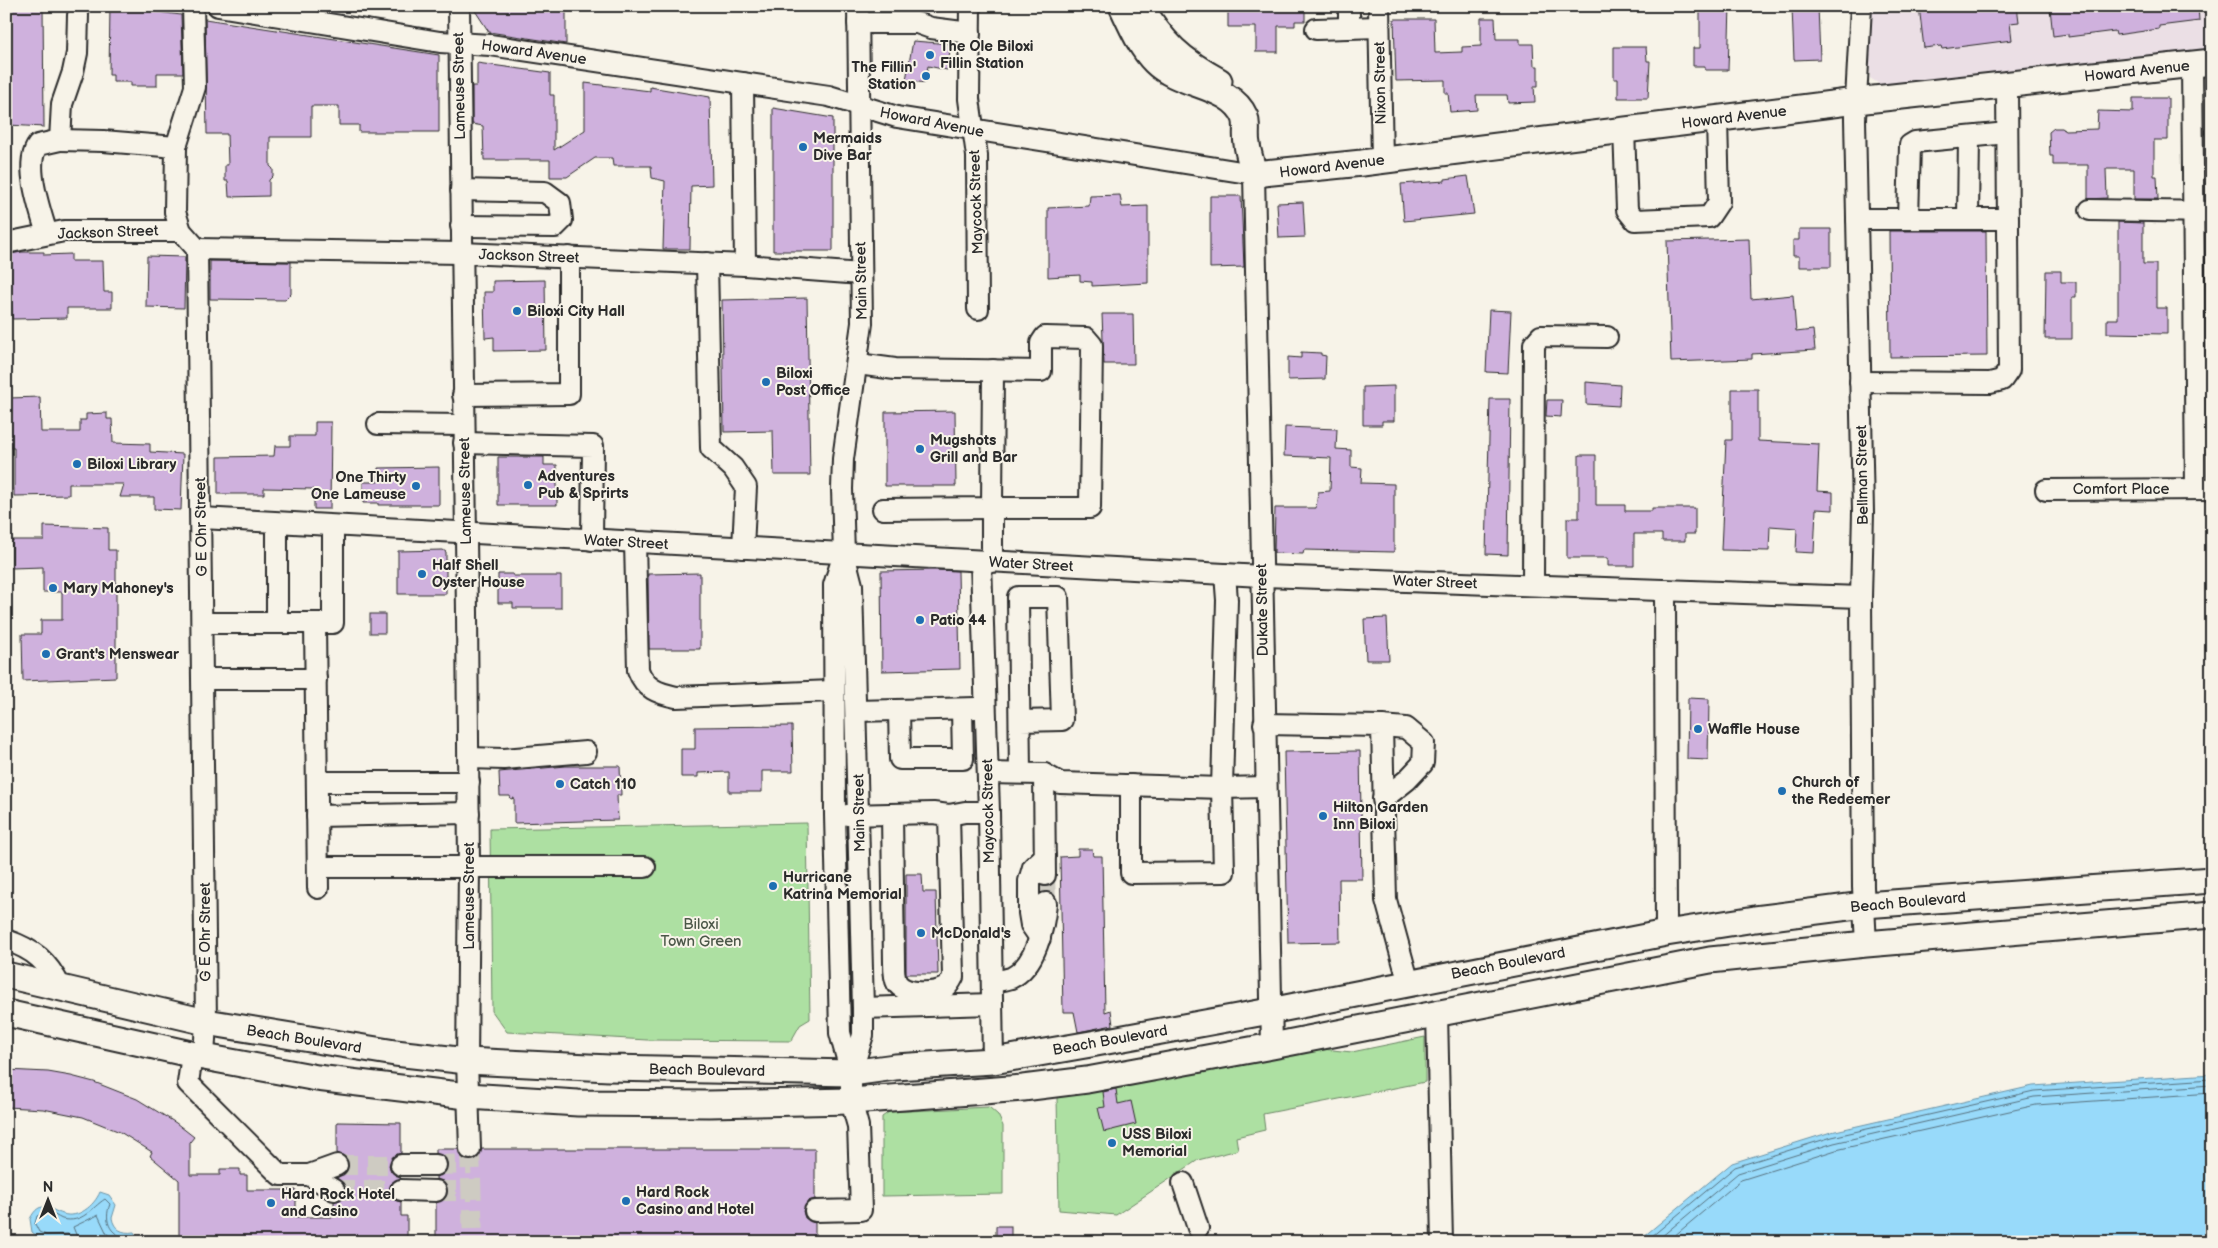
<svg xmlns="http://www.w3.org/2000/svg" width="2218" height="1248" font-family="'Balsamiq Sans',sans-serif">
  <rect width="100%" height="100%" fill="#f7f3e8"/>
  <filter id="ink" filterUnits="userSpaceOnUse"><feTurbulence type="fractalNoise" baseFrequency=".02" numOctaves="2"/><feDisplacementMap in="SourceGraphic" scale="10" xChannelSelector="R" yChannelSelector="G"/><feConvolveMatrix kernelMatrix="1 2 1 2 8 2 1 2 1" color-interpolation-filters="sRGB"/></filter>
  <g filter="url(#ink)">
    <path fill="#ebdfe5" d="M1868,6H2212V50L1884,87L1870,78Z"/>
    <g fill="#ade0a2" stroke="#6c8666">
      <path d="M807,823L810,1019L800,1025L791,1041L647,1040L507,1032L492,1011L490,829Z"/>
      <path d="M1425,1037V1082L1263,1114L1265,1130L1236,1137L1238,1150L1198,1160L1116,1215L1059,1210L1057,1097L1312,1048L1352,1052Z"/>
      <path d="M989,1107L998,1115L1003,1126V1194L882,1196V1117L889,1112Z"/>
    </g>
    <g fill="#98dafa" stroke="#6c94a7">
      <path d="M2212,1074V1242H1637L1732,1163L1831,1132L2033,1086Z"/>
      <path d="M100,1192L109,1195L116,1205L112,1218C114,1229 122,1234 134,1232L140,1242L47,1240L41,1239L32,1232L30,1219C40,1199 48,1209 63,1214C78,1219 94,1206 100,1192Z"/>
    </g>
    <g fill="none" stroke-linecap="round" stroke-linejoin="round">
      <g stroke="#57717e" stroke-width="1">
        <path d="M73,1242L68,1234L46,1235L39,1232L35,1224L37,1216L47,1212C53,1213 57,1217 62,1219C83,1224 91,1208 105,1199L110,1204C103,1222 111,1238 132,1238L135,1242"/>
        <path d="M79,1242L73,1227L98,1215L107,1234L117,1242"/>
        <path d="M1645,1242L1735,1167L1832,1137L2034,1091L2212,1079"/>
        <path d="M1655,1242L1738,1173L1834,1143L2034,1097L2212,1085"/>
        <path d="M1667,1242L1741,1180L1836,1150L2036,1105L2212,1093"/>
      </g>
    </g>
    <g fill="#cfb1dd" stroke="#2b2b2b">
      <path d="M8,6H43L44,127L8,125Z"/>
      <path d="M110,6L181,15L183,73H157V86H131V82H113V75H109Z"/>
      <path d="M472,6L566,7V44L489,32Z"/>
      <path d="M1228,6H1305V21H1295V26H1278V52H1256V27H1228Z"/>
      <path d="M1700,6H1730L1728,70H1705V66H1693V48H1700Z"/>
      <path d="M1810,6H1818L1820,59L1794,60L1792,7Z"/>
      <path d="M1919,6H2017L2019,22L2010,23L2012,40L1942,49L1941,46L1924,48Z"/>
      <path d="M2052,6H2198L2199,21L2159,26V29L2116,35L2115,31L2068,37V34L2053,36L2050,8Z"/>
      <path d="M1481,18H1495L1496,39H1520V44H1533L1534,66H1538V86H1534L1535,102L1508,103L1507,95H1476L1477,110L1450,112L1448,93H1445V80L1396,81L1394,19H1434L1435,53L1462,52V47L1481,46Z"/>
      <path d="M205,19L439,55V132H359V125H339V106H311V137H270V166L273,169V176L269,180V196L229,197L228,181H225V165H228L227,134H207Z"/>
      <path d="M913,41L951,44L947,70L928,66L925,83L906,80Z"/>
      <path d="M1614,47H1646L1647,61H1650L1648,98H1618V79H1614Z"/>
      <path d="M477,63L550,73V95H554V150L585,130V83L650,91V87L710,97L712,185L691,186L690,249H663L665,181L652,178L651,166H613L612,158H595L567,177H550V160H484L483,126L472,124V86H477Z"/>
      <path d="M2133,98H2168V140H2154V176H2157L2158,199H2134V169H2106L2107,198L2088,199V165H2053V156H2050L2049,132L2054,128H2062L2065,130L2097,129L2098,111L2133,112Z"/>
      <path d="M773,108L833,118V251H773Z"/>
      <path d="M1468,176L1474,214L1404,221L1401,184L1445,181V179Z"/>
      <path d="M1120,195L1122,207L1148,206V283L1092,286V282L1080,281V275L1048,277V208L1089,206L1090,196Z"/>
      <path d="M1210,196H1241L1244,267L1210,268Z"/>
      <path d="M1303,202L1305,237L1279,238L1277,203Z"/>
      <path d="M2118,222L2143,223V264H2156V308H2167V334L2107,333V319H2118Z"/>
      <path d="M1799,229H1831V267H1799V256H1793V240H1799Z"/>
      <path d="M1889,231H1986L1987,356L1890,357Z"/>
      <path d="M1749,239L1751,299L1793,295L1796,332L1813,330L1815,350L1752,354V359L1671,362L1667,241Z"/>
      <path d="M22,252H44V255L71,254V261H103L104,292H112V308H67V318L12,319L10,254Z"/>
      <path d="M147,256L185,257L184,308L146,307Z"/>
      <path d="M210,261L291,262V294L285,300L210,299Z"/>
      <path d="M2046,271H2061V282H2076V297H2072V339H2045Z"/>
      <path d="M545,280L546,350L494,351V337L485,338L484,292H493V281Z"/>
      <path d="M807,298L810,475H774L773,431L724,432L722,300Z"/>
      <path d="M1489,310L1511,311L1508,373L1486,372Z"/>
      <path d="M1102,314H1133L1134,364H1104Z"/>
      <path d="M1301,352L1321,353V355L1326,356L1325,379L1288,380V357L1301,358Z"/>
      <path d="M1586,382L1620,385L1619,406L1586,404Z"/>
      <path d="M1394,386V421H1382V425H1363V387Z"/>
      <path d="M1732,389H1758V441L1819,444L1817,491L1833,492V510L1816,509L1814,553L1796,552L1797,528L1770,526L1769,551L1721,550L1726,440H1732Z"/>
      <path d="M40,397L41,432H80V420H86V414L107,413V419H112L113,443L150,444V452L183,454L181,510L154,509V497H120L124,484H69V495L14,496V448H11L9,398Z"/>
      <path d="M1490,399H1510L1508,555L1486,554Z"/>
      <path d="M1547,400H1562L1561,417L1546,416Z"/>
      <path d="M955,411L956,486H885V412Z"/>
      <path d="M315,422H331L330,509H314V489L264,488V494H218V457L274,456L275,446H290V436H315Z"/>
      <path d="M1285,427L1337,429L1336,449L1351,450V467L1362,468L1361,483L1394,484V552L1304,550L1303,554L1274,553L1275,508H1316L1318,492L1330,491L1331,458L1284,456Z"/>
      <path d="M1579,455H1596V505H1625V511H1652V508H1695V534H1685V541H1662V534H1634V566H1608V558H1567V518H1579Z"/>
      <path d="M498,457H544V465H557V505H498Z"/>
      <path d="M439,467V505H378V503H363V482H378V468Z"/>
      <path d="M44,526L108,528V550H116V677L23,681L22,634H41V620H62V592H43V567L12,568V540H44Z"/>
      <path d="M443,550L446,552V594H398V551Z"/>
      <path d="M936,570L958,571L960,669L882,671L881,571Z"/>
      <path d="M700,573V649H649L648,574Z"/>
      <path d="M498,574H513V576H561V608H513V603H498Z"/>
      <rect x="370" y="614" width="15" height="19"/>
      <path d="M1387,618L1389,660H1366L1364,619Z"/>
      <path d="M1688,698L1709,699L1708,760L1687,759Z"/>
      <path d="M792,726L793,771H762V792H729V772L698,773V777H681V749H695V727Z"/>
      <path d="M1360,751L1362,879H1339L1340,942L1288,943L1284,752Z"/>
      <path d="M566,766H620L621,795H617L618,820L514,823V798L511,799L510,796H500L499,772Z"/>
      <path d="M1078,849H1092L1093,856H1102L1105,1012L1111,1010L1113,1025L1078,1032L1074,1012H1063L1060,857L1078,856Z"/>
      <path d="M906,874H922L923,892H936L938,974H906Z"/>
      <path d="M6,1070L48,1072L71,1076L94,1082L137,1099L176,1123L194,1137L190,1142V1175H220V1169H240V1175H247V1190H296V1217H334V1202L344,1196L345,1185L337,1178L346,1172L348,1161L344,1156L337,1153V1122L401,1123V1153L395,1155L389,1165L391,1171L401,1178L391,1183L389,1190L394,1200L401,1202V1216H407V1242H179V1180L150,1156L152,1152L120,1132L83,1117L43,1109L7,1107Z"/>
      <path d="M1116,1089L1118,1104L1131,1101L1136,1124L1104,1132L1098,1108L1105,1107L1103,1092Z"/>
      <path d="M436,1149H458L460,1156L470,1161L477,1159L482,1149H815V1199L808,1201L803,1211L805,1218L815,1223V1242H436V1203L446,1198L448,1191L443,1181L436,1179V1177L446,1171L448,1165L446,1159L436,1153Z"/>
      <rect x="996" y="1226" width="15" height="16"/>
    </g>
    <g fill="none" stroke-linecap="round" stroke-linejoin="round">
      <g stroke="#cecbc2" stroke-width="20" stroke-dasharray="20 10" stroke-linecap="butt">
        <path d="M1045,875L1046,903"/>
        <path d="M470,1149L473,1242"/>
        <path d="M337,1165H401"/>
        <path d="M436,1165L471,1164"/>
        <path d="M334,1190H401"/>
        <path d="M436,1191H472"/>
      </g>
      <defs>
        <g id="minor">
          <path d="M193,6L195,87L176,147L175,212L181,231L197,249L206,1022L204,1057"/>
          <path d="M218,6L440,42L490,45L829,96L897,117L1254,174L1272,1046"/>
          <path d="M459,6L467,613L469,868L467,1061L470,1149"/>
          <path d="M970,6L969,99L977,156L978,309"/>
          <path d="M1349,6V28"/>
          <path d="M1379,6L1382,160"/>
          <path d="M1861,6L1855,119L1863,512L1861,597L1863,887L1866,944"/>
          <path d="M858,23H917L931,28L970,33"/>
          <path d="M1316,29L1379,27"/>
          <path d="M2192,65L2196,489"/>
          <path d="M743,83L745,265"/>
          <path d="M1624,130L1627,210L1635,220L1709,217L1719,202L1717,119"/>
          <path d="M60,140L103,141L176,147"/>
          <path d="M2090,210L2212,212"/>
          <path d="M1857,219H2008"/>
          <path d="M1908,219L1910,145L1915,142L2007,133"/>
          <path d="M1968,219L1969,137"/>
          <path d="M461,226L555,227L562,220L560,203L545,192L461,190"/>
          <path d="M47,234C41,213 23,164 38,145L60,140L62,104L73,72L77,53L78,15"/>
          <path d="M6,243L64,231H181"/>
          <path d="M197,249L461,253L745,265L861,274"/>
          <path d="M707,263L711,448L733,468L746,487L743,548"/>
          <path d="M858,364L895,369L1041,371V343L1045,337L1086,338L1092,345L1090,508H992V562"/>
          <path d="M1860,382L1990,383L2002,380L2009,370L2007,85"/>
          <path d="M463,395L569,394V257"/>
          <path d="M378,424L464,425"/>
          <path d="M464,443L593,446L592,540"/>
          <path d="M2046,490L2212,489"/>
          <path d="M883,509L992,508L993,370"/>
          <path d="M201,518L1261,576L1861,597"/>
          <path d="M277,523V623"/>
          <path d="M635,542L638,670C645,689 658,693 676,697L833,691"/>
          <path d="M981,562L989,812L993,1061"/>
          <path d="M1533,585L1534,344L1541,336L1607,337"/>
          <path d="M1665,590L1666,933"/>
          <path d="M202,623H333V526"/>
          <path d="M315,623L318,888"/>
          <path d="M203,679H316"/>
          <path d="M899,710L900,759H963L962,709"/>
          <path d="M856,711L976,708"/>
          <path d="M1264,724L1382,726L1386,900L1409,984"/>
          <path d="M1382,726L1406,728L1424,743L1423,763L1407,780L1383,799"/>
          <path d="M469,758L504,759L586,752"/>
          <path d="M988,773L1044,774L1060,783L1222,788L1266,787"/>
          <path d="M1020,773L1018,597H1058L1062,720L1020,721"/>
          <path d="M1044,774L1045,875"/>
          <path d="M317,782H469"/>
          <path d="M1131,785V873L1224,872L1222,788L1227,600L1225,574"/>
          <path d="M847,815L933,813L949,815L953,977C951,981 949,985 946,987C935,994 905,995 897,983C894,978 894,969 894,963L892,814"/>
          <path d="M949,815L965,812H989"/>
          <path d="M317,816L469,813"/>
          <path d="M318,867H645"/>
          <path d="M1040,938L1031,925L1029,913V881L1033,867L1045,856"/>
          <path d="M6,940C35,950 47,961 61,988"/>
          <path d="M992,982C997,981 1005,980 1011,978C1036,966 1044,927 1046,903"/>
          <path d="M863,1008L992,1004"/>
          <path d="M1437,1013L1442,1242"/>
          <path d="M192,1055L188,1083L280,1175H309"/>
          <path d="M851,1073L863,1035V1008L852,585L844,554L842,489L843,459L862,323L858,6"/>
          <path d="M401,1165H436"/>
          <path d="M1183,1183L1198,1228"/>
          <path d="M334,1190L309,1175L337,1165"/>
          <path d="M401,1190L436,1191"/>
          <path d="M815,1211L861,1210L858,1126L851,1101V1073L840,1033L835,815L834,585L844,554"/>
        </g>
        <g id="major">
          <path d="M1122,6C1131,25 1140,47 1155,62C1180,87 1231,84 1245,117C1248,125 1245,135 1247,144C1248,154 1252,164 1254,174"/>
          <path d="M1141,6C1162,43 1182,61 1219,81"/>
          <path d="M1254,174L1362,163L1856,101L2212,62"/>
          <path d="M6,975L206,1022L395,1053L467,1061L609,1068L851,1073L895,1067L993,1061L1091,1044L1270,1011L1666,933L1755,919L1864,905L2212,880"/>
          <path d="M6,1013L204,1057L317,1078L467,1096L578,1103L709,1104L851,1101L1023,1088L1087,1080L1272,1046L1710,960L1866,944L2212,915"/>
        </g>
      </defs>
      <use href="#minor" stroke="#2b2b2b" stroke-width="24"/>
      <use href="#major" stroke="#2b2b2b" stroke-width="29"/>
      <use href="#minor" stroke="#f7f3e8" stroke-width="20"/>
      <use href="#major" stroke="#f7f3e8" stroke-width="25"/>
    </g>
  </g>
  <g fill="#1f6fb2" stroke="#f7f3e8" stroke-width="2">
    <circle cx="930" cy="55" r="5"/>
    <circle cx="926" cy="76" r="5"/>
    <circle cx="803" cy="147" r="5"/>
    <circle cx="517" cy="311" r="5"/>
    <circle cx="766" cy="382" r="5"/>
    <circle cx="920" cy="449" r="5"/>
    <circle cx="77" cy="464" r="5"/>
    <circle cx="528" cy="485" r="5"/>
    <circle cx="416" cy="486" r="5"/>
    <circle cx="422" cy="574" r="5"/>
    <circle cx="53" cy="588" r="5"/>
    <circle cx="920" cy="620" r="5"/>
    <circle cx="46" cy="654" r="5"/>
    <circle cx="1698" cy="729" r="5"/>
    <circle cx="560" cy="784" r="5"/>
    <circle cx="1782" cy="791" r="5"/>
    <circle cx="1323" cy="816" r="5"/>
    <circle cx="773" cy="886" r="5"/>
    <circle cx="921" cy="933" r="5"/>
    <circle cx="1112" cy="1143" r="5"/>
    <circle cx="626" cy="1201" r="5"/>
    <circle cx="271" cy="1203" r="5"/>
  </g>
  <g text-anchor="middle" stroke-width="4" stroke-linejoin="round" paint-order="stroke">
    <g font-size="15" font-weight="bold" fill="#2b2b2b" stroke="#f7f3e8" text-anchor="start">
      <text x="940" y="51">The Ole Biloxi<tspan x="940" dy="17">Fillin Station</tspan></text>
      <text x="916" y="72" text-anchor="end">The Fillin'<tspan x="916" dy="17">Station</tspan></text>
      <text x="813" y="143">Mermaids<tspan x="813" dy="17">Dive Bar</tspan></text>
      <text x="527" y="316">Biloxi City Hall</text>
      <text x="776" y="378">Biloxi<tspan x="776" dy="17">Post Office</tspan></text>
      <text x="930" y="445">Mugshots<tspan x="930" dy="17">Grill and Bar</tspan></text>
      <text x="87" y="469">Biloxi Library</text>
      <text x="538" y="481">Adventures<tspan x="538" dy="17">Pub &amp; Sprirts</tspan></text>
      <text x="406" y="482" text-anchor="end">One Thirty<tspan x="406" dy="17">One Lameuse</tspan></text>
      <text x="432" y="570">Half Shell<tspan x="432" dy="17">Oyster House</tspan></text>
      <text x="63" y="593">Mary Mahoney's</text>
      <text x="930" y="625">Patio 44</text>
      <text x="56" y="659">Grant's Menswear</text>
      <text x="1708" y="734">Waffle House</text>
      <text x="1792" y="787">Church of<tspan x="1792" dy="17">the Redeemer</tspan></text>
      <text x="570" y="789">Catch 110</text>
      <text x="1333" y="812">Hilton Garden<tspan x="1333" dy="17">Inn Biloxi</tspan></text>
      <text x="783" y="882">Hurricane<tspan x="783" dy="17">Katrina Memorial</tspan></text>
      <text x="931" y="938">McDonald's</text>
      <text x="1122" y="1139">USS Biloxi<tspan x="1122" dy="17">Memorial</tspan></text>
      <text x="636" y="1197">Hard Rock<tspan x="636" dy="17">Casino and Hotel</tspan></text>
      <text x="281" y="1199">Hard Rock Hotel<tspan x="281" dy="17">and Casino</tspan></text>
    </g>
    <g font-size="15" fill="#2b2b2b" stroke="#f7f3e8">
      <text transform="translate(534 52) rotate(8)" y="5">Howard Avenue</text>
      <text transform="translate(2137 71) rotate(-6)" y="5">Howard Avenue</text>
      <text transform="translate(1380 83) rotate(-91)" y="5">Nixon Street</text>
      <text transform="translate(459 86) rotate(-91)" y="5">Lameuse Street</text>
      <text transform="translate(1734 117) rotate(-7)" y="5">Howard Avenue</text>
      <text transform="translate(932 122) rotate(11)" y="5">Howard Avenue</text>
      <text transform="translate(1332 166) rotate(-7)" y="5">Howard Avenue</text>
      <text transform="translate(976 202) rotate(-92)" y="5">Maycock Street</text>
      <text transform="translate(108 232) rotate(-2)" y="5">Jackson Street</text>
      <text transform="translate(529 256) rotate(2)" y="5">Jackson Street</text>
      <text transform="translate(861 281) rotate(-91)" y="5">Main Street</text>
      <text transform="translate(1862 475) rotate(-91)" y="5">Bellman Street</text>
      <text x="2121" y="494">Comfort Place</text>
      <text transform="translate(465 491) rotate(-91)" y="5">Lameuse Street</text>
      <text transform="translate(201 527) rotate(-91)" y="5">G E Ohr Street</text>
      <text transform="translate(626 542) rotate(3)" y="5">Water Street</text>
      <text transform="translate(1031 564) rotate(3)" y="5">Water Street</text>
      <text transform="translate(1435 582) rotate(2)" y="5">Water Street</text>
      <text transform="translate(1262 610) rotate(-91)" y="5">Dukate Street</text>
      <text transform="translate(988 811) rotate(-91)" y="5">Maycock Street</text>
      <text transform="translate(859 813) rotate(-91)" y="5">Main Street</text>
      <text transform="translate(469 896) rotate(-90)" y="5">Lameuse Street</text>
      <text transform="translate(1908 902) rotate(-5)" y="5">Beach Boulevard</text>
      <text transform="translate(205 932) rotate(-90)" y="5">G E Ohr Street</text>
      <text transform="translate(1508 963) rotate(-11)" y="5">Beach Boulevard</text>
      <text transform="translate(304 1039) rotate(9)" y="5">Beach Boulevard</text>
      <text transform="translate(1110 1040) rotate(-10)" y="5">Beach Boulevard</text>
      <text transform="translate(707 1070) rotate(1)" y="5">Beach Boulevard</text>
    </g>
    <g font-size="15" fill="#4c5849" stroke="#f7f3e8">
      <text x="701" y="929">Biloxi<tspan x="701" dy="17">Town Green</tspan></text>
    </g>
  </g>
  <rect width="2218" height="1248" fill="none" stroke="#f7f3e8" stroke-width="25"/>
  <rect x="12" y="12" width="2193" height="1223" fill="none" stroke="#2b2b2b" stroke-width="2" filter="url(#ink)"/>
  <g transform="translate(48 1200)" stroke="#f7f3e8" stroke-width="4" paint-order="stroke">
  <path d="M0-4L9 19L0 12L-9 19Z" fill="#2b2b2b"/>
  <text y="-8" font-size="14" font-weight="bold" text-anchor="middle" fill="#2b2b2b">N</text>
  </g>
</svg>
